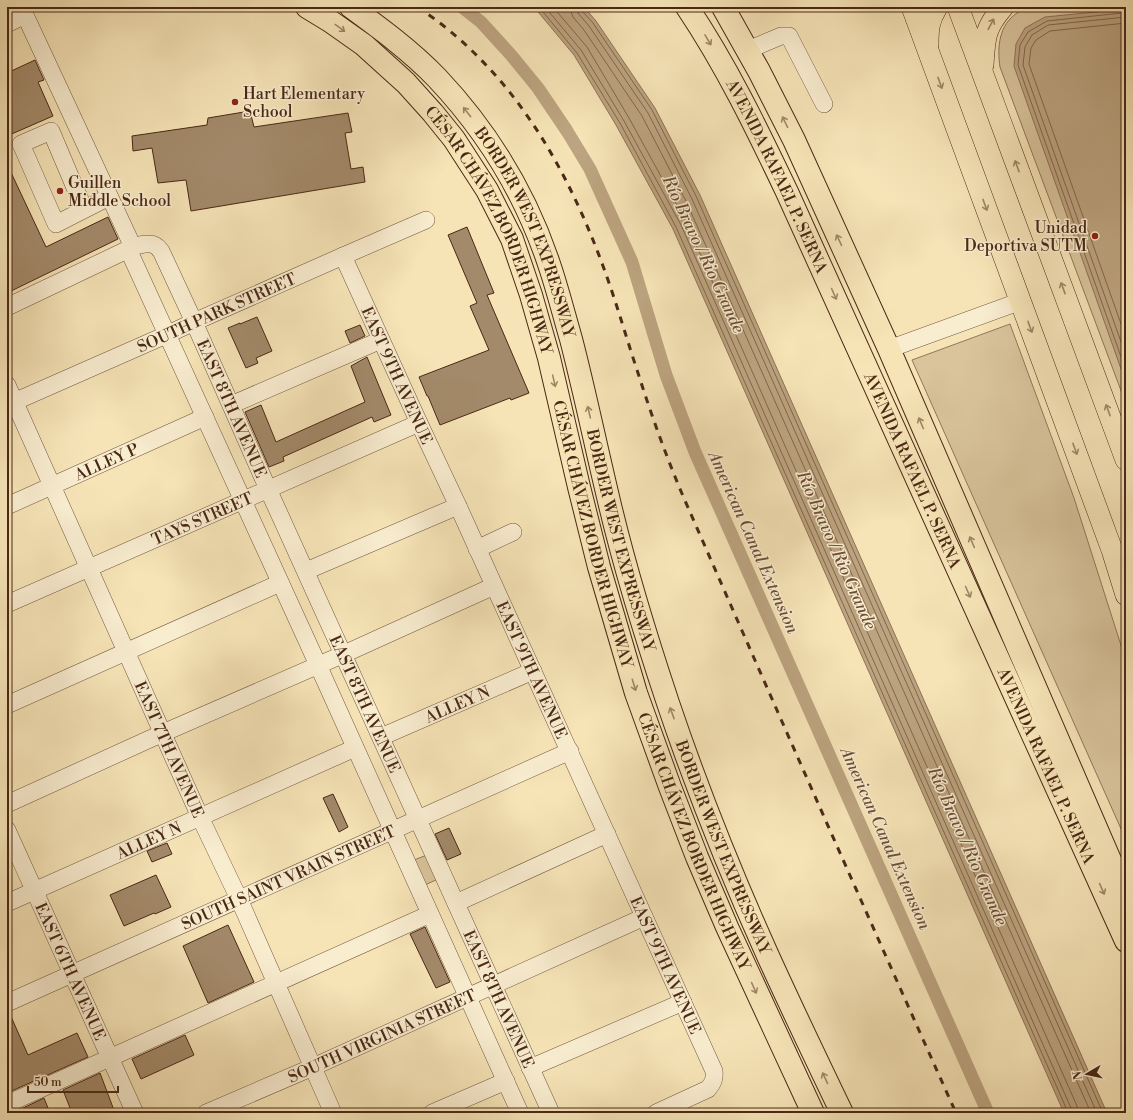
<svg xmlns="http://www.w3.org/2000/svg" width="1133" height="1120" font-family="'Libre Bodoni',serif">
  <rect width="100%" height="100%" fill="#f6e4b7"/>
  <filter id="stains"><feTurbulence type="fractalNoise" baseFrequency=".005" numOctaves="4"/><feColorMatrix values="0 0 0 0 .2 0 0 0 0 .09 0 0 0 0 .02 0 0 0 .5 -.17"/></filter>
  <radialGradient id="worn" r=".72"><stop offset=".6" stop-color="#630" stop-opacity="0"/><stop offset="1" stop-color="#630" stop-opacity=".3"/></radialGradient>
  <g fill="#d9c49c" stroke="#927659">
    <path d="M1028,7H1126V404L1000,67C997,47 999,25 1017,13C1021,11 1024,8 1028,7Z"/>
    <path d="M1010,324L1074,498L1126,661V840L912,360Z"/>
    <path d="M427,855L438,879L425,885L414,860Z"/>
  </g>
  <g fill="#bca480" stroke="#8e7256">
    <path d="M534,7H584L596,21L655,108L700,195L1107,1113H1064L673,229L616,125L574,55Z"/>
    <path d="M1126,9V383L1014,66L1016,44L1025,28L1045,17Z"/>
  </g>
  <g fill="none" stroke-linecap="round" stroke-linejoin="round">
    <g stroke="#83664b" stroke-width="1">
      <path d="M539,7L577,53L620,123L676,227L1067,1110V1113"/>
      <path d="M545,7L581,50L624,121L681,225L1071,1108L1072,1113"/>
      <path d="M553,7L587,47L629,118L686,222L1077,1106L1078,1113"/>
      <path d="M570,7L571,12L573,17L584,30L642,116L686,201L1091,1113"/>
      <path d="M576,7L578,13L589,26L648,113L692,199L1097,1113"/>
      <path d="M581,7L582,11L593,23L652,110L696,196L1103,1113"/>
      <path d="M1126,10L1122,13L1047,21L1028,32L1020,45L1018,65L1126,371"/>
      <path d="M1126,17L1048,25L1032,35L1025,47L1023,65L1126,356"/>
      <path d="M1126,23L1050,31L1036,40L1031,48L1029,64L1126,338"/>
    </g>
    <path stroke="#bca480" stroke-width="13" d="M462,7L481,22L511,55L538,88L567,131L590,169L632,262L666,375L695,452L988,1113"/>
  </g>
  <g fill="#a38a6a" stroke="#4a2816">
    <path d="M35,60L44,80L38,82L53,116L7,136V73Z"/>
    <path d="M250,111L254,127L348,113L352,132L345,133L351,169L363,167L365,182L191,211L186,180L158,183L152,148L133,151L132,136L207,125L208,118Z"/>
    <path d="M7,164L46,247L108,217L118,239L7,293Z"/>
    <path d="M467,227L494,293L487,295L529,393L511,400L510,398L440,425L428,396H427L419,377L489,350L470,306L477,303L448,235Z"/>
    <path d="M257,317L272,351L256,358L258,363L246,368L228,328L240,323V324Z"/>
    <path d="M360,325L365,336L350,343L345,331Z"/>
    <path d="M367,357L391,415L374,422L372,417L283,457L284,461L269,467L245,412L261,405L276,442L365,402L351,366Z"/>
    <path d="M333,794L348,827L339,832L323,798Z"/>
    <path d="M449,828L461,854L447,860L435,834Z"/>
    <path d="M167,843L172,854L152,862L147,851Z"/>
    <path d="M156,875L171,907L155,914L154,913L124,926L110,895Z"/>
    <path d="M228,925L254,982L208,1003L183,946Z"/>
    <path d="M425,927L450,982L436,988L410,934Z"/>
    <path d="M9,1012L28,1055L77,1033L88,1057L7,1093V1013Z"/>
    <path d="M185,1035L194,1055L141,1079L132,1059Z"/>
    <path d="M100,1073L115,1113H72L63,1090Z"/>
    <path d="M44,1098L50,1113H18L17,1111Z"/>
  </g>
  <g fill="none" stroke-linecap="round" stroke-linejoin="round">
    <defs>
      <g id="minor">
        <path d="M7,24L25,15L133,247"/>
        <path d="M748,50L781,36H789L824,104"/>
        <path d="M84,209L51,131L21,144L56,224L109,197"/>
        <path d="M128,249L318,665L520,1113"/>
        <path id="s1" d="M343,256L419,423L458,506L714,1071C715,1079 713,1083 708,1089L656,1113"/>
        <path id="s2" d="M7,307L133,247C139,245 150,242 156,246C158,247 159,249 161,251L194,322L268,489L551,1113"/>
        <path d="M889,349L1021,301"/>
        <path id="s3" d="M7,385L200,817L239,899L333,1113"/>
        <path id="s4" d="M7,405L166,335L194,322L343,256L426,220"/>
        <path d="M231,405L381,340"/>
        <path id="s5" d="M7,506L205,417"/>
        <path d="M477,549L513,532"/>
        <path d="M306,571L458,506"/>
        <path id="s6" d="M7,604L419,423"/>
        <path d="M7,705L280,583"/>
        <path id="s7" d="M381,737L533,671"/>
        <path d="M7,804L163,733L344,654L494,586"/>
        <path id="s8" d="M7,830L135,1113"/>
        <path id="s9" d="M7,903L355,748"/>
        <path d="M456,903L607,834"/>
        <path id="s10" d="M7,1003L570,751"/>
        <path d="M530,1068L683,1002"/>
        <path d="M7,1104L430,914"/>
        <path id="s11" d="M206,1113L313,1067L644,917"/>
        <path d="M432,1113L506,1081"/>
      </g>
      <g id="major">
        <path d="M912,7L1112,550L1126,595"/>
        <path d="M958,7L1126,460"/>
        <path d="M928,46C928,31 928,21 937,7"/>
        <path d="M983,65C985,38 984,29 1003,7"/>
      </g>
      <g id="highway">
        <path id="s12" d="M307,7L330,21L364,45L406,83L433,113L454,139L487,190L512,239L531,295L549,358L579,487L599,567L636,693L670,787L697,857L727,927L813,1113"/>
        <path id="s13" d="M351,7C381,29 411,51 437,78C488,132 527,197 550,267C558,291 564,315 571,339C585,393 596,447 609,501C625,569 646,637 668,703C697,789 731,874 768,956C792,1009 817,1061 842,1113"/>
        <path id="s14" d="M687,7C726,65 757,129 787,192L1126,941"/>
        <path d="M723,7L759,71L794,140L889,349L1126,897"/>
      </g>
    </defs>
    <use href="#minor" stroke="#75573e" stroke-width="18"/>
    <use href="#major" stroke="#4a2816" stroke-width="22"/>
    <use href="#highway" stroke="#4a2816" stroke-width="24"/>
    <use href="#minor" stroke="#f9edd0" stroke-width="17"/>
    <use href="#major" stroke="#f6e4b7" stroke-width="21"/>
    <use href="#highway" stroke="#f6e4b7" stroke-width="22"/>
    <path stroke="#4a2816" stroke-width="3" stroke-dasharray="7 7" stroke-linecap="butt" d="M417,7C447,26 473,50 497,77C545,132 578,198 603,266C616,301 626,337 638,373C651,414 666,456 683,496C773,702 864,908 956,1113"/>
  </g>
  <defs><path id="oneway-shaft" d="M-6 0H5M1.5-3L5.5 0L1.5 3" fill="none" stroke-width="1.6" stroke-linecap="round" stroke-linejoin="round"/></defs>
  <g stroke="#a08666">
    <use href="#oneway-shaft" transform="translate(991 24) rotate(-62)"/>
    <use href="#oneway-shaft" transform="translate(340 28) rotate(36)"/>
    <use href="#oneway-shaft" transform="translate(708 40) rotate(59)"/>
    <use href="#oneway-shaft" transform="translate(940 83) rotate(70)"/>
    <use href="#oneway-shaft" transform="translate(467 112) rotate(-128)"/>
    <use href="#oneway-shaft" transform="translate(785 122) rotate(-116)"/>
    <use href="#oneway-shaft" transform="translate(1017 166) rotate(-110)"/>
    <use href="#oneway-shaft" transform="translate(985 205) rotate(70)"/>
    <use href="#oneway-shaft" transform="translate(839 240) rotate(-115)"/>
    <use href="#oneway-shaft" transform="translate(1063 288) rotate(-110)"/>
    <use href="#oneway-shaft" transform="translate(834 294) rotate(66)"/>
    <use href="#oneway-shaft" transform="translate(1030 327) rotate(70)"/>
    <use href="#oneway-shaft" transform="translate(554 381) rotate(77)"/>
    <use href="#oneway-shaft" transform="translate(1108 410) rotate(-110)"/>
    <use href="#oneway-shaft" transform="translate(589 412) rotate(-103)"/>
    <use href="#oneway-shaft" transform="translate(921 423) rotate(-113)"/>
    <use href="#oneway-shaft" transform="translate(1075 449) rotate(70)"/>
    <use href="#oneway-shaft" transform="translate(972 542) rotate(-113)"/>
    <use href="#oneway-shaft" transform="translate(968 592) rotate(66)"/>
    <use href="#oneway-shaft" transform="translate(634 685) rotate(73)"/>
    <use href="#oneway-shaft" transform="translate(672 713) rotate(-110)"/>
    <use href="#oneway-shaft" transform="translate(1102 889) rotate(66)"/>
    <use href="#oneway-shaft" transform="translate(754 988) rotate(66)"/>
    <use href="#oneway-shaft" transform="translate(825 1078) rotate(-115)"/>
  </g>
  <g fill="#8f2418" stroke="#f9edd0" stroke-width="1.5">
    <circle cx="235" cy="102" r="4"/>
    <circle cx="60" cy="191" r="4"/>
    <circle cx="1095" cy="236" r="4"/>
  </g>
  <g text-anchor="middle" stroke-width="3" stroke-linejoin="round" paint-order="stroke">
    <g font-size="16" fill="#4a2816" stroke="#f9edd0" text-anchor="start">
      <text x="243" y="99">Hart Elementary<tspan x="243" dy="18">School</tspan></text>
      <text x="68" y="188">Guillen<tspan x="68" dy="18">Middle School</tspan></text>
      <text x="1087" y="233" text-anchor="end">Unidad<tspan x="1087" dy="18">Deportiva SUTM</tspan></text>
    </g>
    <g font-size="16" fill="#4a2816" stroke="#f9edd0">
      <text dy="6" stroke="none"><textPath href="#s14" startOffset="192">AVENIDA RAFAEL P. SERNA</textPath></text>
      <text dy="6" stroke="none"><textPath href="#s12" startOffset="297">CÉSAR CHÁVEZ BORDER HIGHWAY</textPath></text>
      <text dy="6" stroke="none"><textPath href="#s13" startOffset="292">BORDER WEST EXPRESSWAY</textPath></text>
      <text dy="6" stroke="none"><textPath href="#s4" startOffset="229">SOUTH PARK STREET</textPath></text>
      <text dy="6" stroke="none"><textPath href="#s1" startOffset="131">EAST 9TH AVENUE</textPath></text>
      <text dy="6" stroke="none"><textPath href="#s2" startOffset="343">EAST 8TH AVENUE</textPath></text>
      <text dy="6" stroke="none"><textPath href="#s5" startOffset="109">ALLEY P</textPath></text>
      <text dy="6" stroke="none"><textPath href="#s14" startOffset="516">AVENIDA RAFAEL P. SERNA</textPath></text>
      <text dy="6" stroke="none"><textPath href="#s6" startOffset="213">TAYS STREET</textPath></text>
      <text dy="6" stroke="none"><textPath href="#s12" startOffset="621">CÉSAR CHÁVEZ BORDER HIGHWAY</textPath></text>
      <text dy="6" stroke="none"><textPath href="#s13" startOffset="616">BORDER WEST EXPRESSWAY</textPath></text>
      <text dy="6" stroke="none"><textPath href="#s1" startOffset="455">EAST 9TH AVENUE</textPath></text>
      <text dy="6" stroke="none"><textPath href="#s2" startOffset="667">EAST 8TH AVENUE</textPath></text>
      <text dy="6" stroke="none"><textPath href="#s7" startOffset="83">ALLEY N</textPath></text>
      <text dy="6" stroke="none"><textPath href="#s3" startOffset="399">EAST 7TH AVENUE</textPath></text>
      <text dy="6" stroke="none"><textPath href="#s14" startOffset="840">AVENIDA RAFAEL P. SERNA</textPath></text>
      <text dy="6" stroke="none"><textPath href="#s9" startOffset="155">ALLEY N</textPath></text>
      <text dy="6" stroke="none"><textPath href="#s12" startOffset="945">CÉSAR CHÁVEZ BORDER HIGHWAY</textPath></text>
      <text dy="6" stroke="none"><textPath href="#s13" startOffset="940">BORDER WEST EXPRESSWAY</textPath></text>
      <text dy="6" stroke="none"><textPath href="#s10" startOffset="308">SOUTH SAINT VRAIN STREET</textPath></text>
      <text dy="6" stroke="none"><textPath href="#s1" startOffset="779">EAST 9TH AVENUE</textPath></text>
      <text dy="6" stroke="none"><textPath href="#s8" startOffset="155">EAST 6TH AVENUE</textPath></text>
      <text dy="6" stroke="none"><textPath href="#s2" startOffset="991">EAST 8TH AVENUE</textPath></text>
      <text dy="6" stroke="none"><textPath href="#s11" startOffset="192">SOUTH VIRGINIA STREET</textPath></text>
    </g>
    <g font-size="17" font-style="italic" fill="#6c4d36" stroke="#f9edd0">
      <text transform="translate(704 254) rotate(65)" y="6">Río Bravo / Rio Grande</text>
      <text transform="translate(754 542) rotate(66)" y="6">American Canal Extension</text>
      <text transform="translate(837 550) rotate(66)" y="6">Río Bravo / Rio Grande</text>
      <text transform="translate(886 838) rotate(66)" y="6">American Canal Extension</text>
      <text transform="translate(968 846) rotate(66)" y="6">Río Bravo / Rio Grande</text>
    </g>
  </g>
  <rect width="1133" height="1120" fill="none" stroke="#f6e4b7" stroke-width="24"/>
  <rect x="8" y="8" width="1117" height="1104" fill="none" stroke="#4a2816" stroke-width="2"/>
  <rect x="12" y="12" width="1109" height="1096" fill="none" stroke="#4a2816"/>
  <g transform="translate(1087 1074) rotate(261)" stroke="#f9edd0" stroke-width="3" paint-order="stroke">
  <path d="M0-3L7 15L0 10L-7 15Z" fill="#4a2816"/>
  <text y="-6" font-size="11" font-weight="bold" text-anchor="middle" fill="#4a2816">N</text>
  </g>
  <path d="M28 1086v6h90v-6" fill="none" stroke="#4a2816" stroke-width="2"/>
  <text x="34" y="1086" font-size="12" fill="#4a2816" stroke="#f9edd0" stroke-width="3" paint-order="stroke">50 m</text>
  <rect width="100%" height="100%" filter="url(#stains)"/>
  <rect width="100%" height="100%" fill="url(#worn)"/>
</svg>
